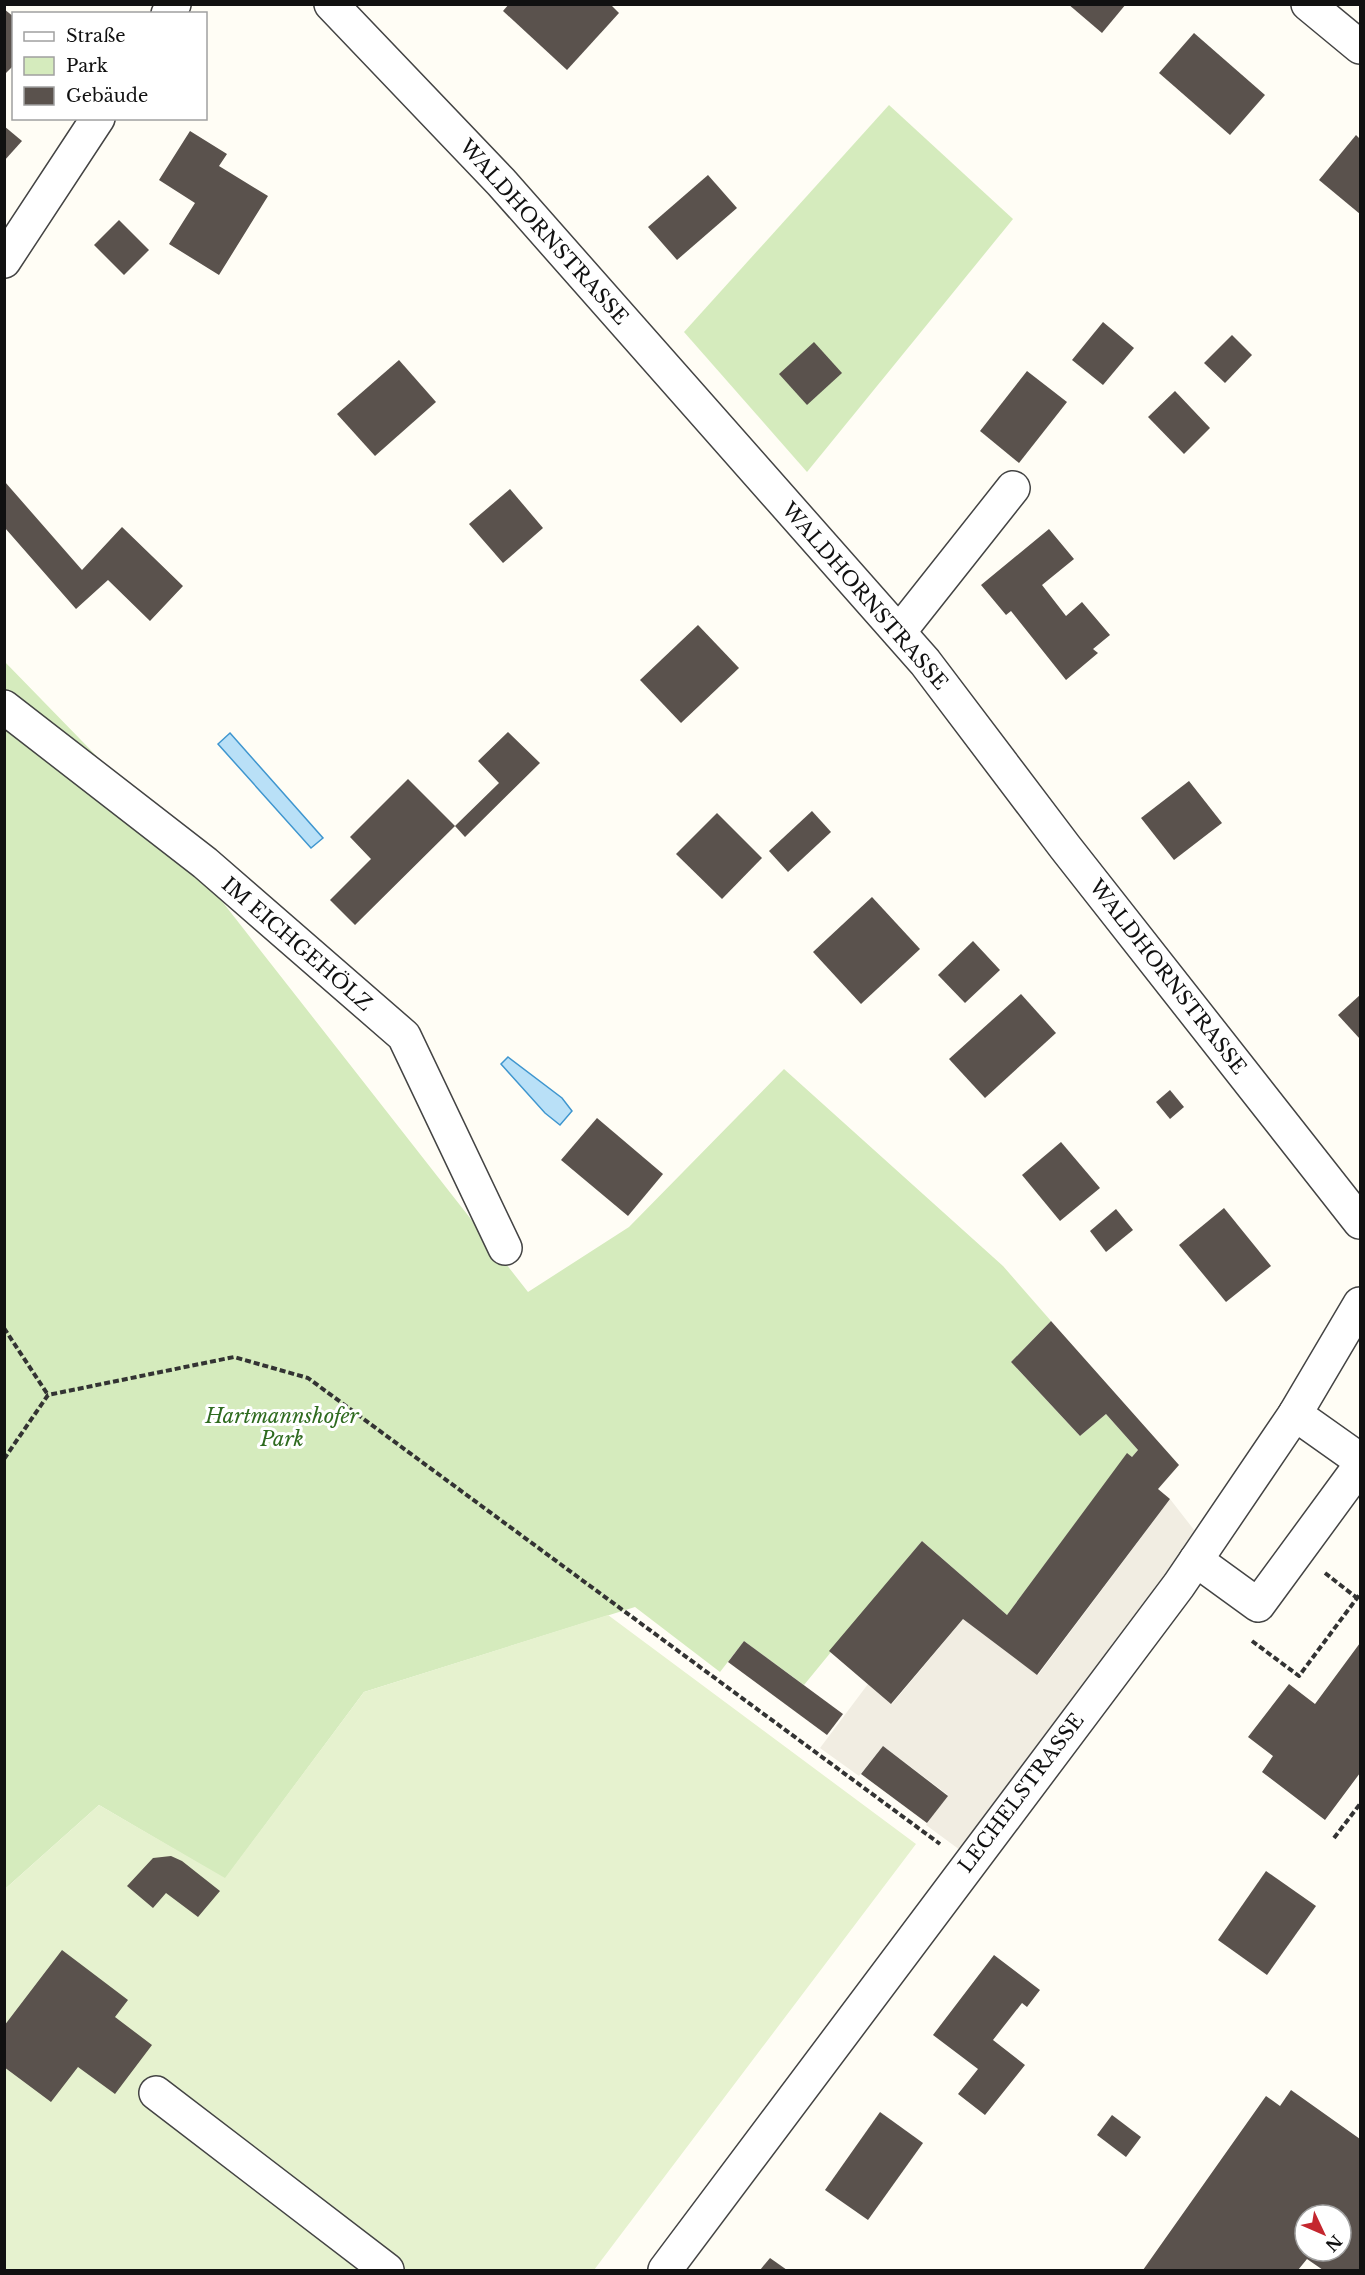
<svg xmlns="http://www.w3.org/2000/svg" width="1365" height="2275" font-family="'Libre Baskerville',serif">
  <rect width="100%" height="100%" fill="#fffdf5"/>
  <g fill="#d5ebbd">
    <path d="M889,105L1013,219L807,472L684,332Z"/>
    <path d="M4,661L156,817L528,1292L629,1227L784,1069L1003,1266L1051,1321L1011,1362L1080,1436L1106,1414L1138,1450L1132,1457L1127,1454L1007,1615L922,1541L804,1685L744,1641L720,1672L635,1607L364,1692L225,1879L99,1805L5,1889Z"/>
  </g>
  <path fill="#e6f2cf" d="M608,1615L916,1844L594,2270H5V1889L99,1805L225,1878L364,1692Z"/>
  <path fill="#f1ede2" d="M1170,1499L1198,1535L960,1850L926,1825L948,1795L883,1746L859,1776L820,1748L868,1684L892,1704L963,1619L1038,1675Z"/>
  <g fill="#b9e0f7" stroke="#3f96cf" stroke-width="1.5">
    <path d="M230,733L323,838L311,848L218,744Z"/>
    <path d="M508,1057L562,1098L572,1111L560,1125L545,1113L501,1064Z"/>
  </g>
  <g fill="#5a524d" fill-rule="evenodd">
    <path d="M509,4H610L619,13L567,70L503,11Z"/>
    <path d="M1068,4H1126L1102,33Z"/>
    <path d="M4,9L14,17V65L4,75Z"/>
    <path d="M1194,33L1265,95L1230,135L1159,73Z"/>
    <path d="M4,126L22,141L4,161Z"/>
    <path d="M190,131L227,154L219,166L268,196L219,275L169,244L195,203L159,180Z"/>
    <path d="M1356,135L1360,139V214L1319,180Z"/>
    <path d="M708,175L737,208L677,260L648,227Z"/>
    <path d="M119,220L149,250L124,275L94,245Z"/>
    <path d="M1103,322L1134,348L1103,385L1072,360Z"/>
    <path d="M1232,335L1252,355L1225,383L1204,363Z"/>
    <path d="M814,342L842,373L807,405L779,374Z"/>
    <path d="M399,360L436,402L375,456L337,414Z"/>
    <path d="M1027,371L1067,402L1019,463L980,431Z"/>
    <path d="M1175,391L1210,428L1184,454L1148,417Z"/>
    <path d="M5,482L82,570L122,527L183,586L150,621L108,580L76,609L5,528Z"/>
    <path d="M510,489L543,528L503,563L469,524Z"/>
    <path d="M1049,529L1074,559L1042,585L1066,616L1082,602L1110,635L1093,649L1098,653L1066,680L1011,611L1006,615L981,585Z"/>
    <path d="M698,625L739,668L681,723L640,680Z"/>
    <path d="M508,732L540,763L465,837L455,826L499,783L478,761Z"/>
    <path d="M408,779L455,826L355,925L330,900L371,859L350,837Z"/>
    <path d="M1189,781L1222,823L1174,860L1141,818Z"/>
    <path d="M812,811L831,832L788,872L769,851Z"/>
    <path d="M717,813L762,858L722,899L676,854Z"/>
    <path d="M872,897L920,949L861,1004L813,952Z"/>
    <path d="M973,941L1000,970L965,1003L938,975Z"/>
    <path d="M1021,994L1056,1033L985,1098L949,1059Z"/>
    <path d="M1360,995V1039L1338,1015Z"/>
    <path d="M1170,1090L1184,1107L1170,1119L1156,1102Z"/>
    <path d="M597,1118L663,1174L628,1216L561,1160Z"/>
    <path d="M1061,1142L1100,1188L1060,1221L1022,1175Z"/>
    <path d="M1224,1208L1271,1266L1226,1302L1179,1245Z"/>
    <path d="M1116,1209L1133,1230L1106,1252L1090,1231Z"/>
    <path d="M1051,1321L1179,1465L1158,1489L1170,1499L1037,1675L963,1619L891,1704L829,1651L922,1541L1007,1615L1127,1453L1132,1457L1138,1450L1106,1414L1080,1436L1011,1362Z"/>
    <path d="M744,1641L843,1714L827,1735L728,1662Z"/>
    <path d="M1360,1643V1773L1325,1820L1262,1772L1273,1756L1248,1737L1289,1684L1315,1704Z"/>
    <path d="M883,1746L948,1796L927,1823L861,1774Z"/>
    <path d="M171,1856L182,1861L220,1891L198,1917L166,1893L153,1908L127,1886L153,1858Z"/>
    <path d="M1266,1871L1316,1906L1267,1975L1218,1940Z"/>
    <path d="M62,1950L128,2000L115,2017L152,2045L115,2094L78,2067L51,2102L4,2067V2026Z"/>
    <path d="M994,1955L1040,1990L1027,2007L1022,2003L993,2040L1025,2065L985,2115L958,2094L978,2069L933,2035Z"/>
    <path d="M1291,2090L1360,2139V2270H1323L1307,2259L1298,2270H1143L1266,2096L1280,2106ZM1305,2215H1341V2251H1305Z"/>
    <path d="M880,2112L923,2143L868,2220L825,2190Z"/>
    <path d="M1112,2115L1141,2137L1126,2157L1097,2135Z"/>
    <path d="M770,2258L787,2270H760Z"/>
  </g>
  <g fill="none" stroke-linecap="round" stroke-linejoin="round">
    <defs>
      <g id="minor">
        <path d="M331,4L501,182L925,662L1065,847L1360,1222"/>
        <path d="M1308,4L1360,47"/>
        <path d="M168,14L174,4"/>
        <path d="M4,261L98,118"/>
        <path d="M899,632L1013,488"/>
        <path d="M4,707L205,863L404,1036L505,1248"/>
        <path d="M1295,1414L1360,1460"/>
        <path d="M1196,1560L1258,1605L1360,1466"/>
        <path d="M156,2093L387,2270"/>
        <path d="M665,2270L1179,1585L1295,1414L1360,1304"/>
      </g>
    </defs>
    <use href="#minor" stroke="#444" stroke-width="36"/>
    <g stroke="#333" stroke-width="4" stroke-dasharray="6 3" stroke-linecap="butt">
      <path d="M4,1328L48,1395"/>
      <path d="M4,1459L48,1395L234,1357L308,1378L940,1844"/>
      <path d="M1325,1573L1357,1598"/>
      <path d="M1252,1641L1299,1676L1360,1594"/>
      <path d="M1334,1838L1360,1804"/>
    </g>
    <use href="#minor" stroke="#fff" stroke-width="33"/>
  </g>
  <g text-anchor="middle" stroke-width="6" stroke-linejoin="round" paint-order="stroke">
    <g font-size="20" fill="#111" stroke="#fff">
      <text transform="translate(544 232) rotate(48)" y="7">WALDHORNSTRASSE</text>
      <text transform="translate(865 596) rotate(49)" y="7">WALDHORNSTRASSE</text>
      <text transform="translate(297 944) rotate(41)" y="7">IM EICHGEHÖLZ</text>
      <text transform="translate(1168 977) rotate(52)" y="7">WALDHORNSTRASSE</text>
      <text transform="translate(1021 1793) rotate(-53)" y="7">LECHELSTRASSE</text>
    </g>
    <g font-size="20" font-style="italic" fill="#2f6b1f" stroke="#fff">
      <text x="282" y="1423">Hartmannshofer<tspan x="282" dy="23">Park</tspan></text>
    </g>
  </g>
  <rect width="1365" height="2275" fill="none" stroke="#111111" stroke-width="12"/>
  <rect x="12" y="12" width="195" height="108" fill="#ffffff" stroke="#a0a0a0" stroke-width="1.5"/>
  <rect x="24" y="32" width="30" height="9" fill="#ffffff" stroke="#a0a0a0" stroke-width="1.5"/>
  <text x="66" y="42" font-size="18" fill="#111111">Straße</text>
  <rect x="24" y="57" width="30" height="18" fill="#d5ebbd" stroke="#a0a0a0" stroke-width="1.5"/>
  <text x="66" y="72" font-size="18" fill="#111111">Park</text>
  <rect x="24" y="87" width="30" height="18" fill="#5a524d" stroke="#a0a0a0" stroke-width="1.5"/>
  <text x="66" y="102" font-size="18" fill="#111111">Gebäude</text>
  <g transform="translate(1323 2233) rotate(134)"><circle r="28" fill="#ffffff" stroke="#a0a0a0" stroke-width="1.5"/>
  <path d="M0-4.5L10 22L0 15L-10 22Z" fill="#c4262e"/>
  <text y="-9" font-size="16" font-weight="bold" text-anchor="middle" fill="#111111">N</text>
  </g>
</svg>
